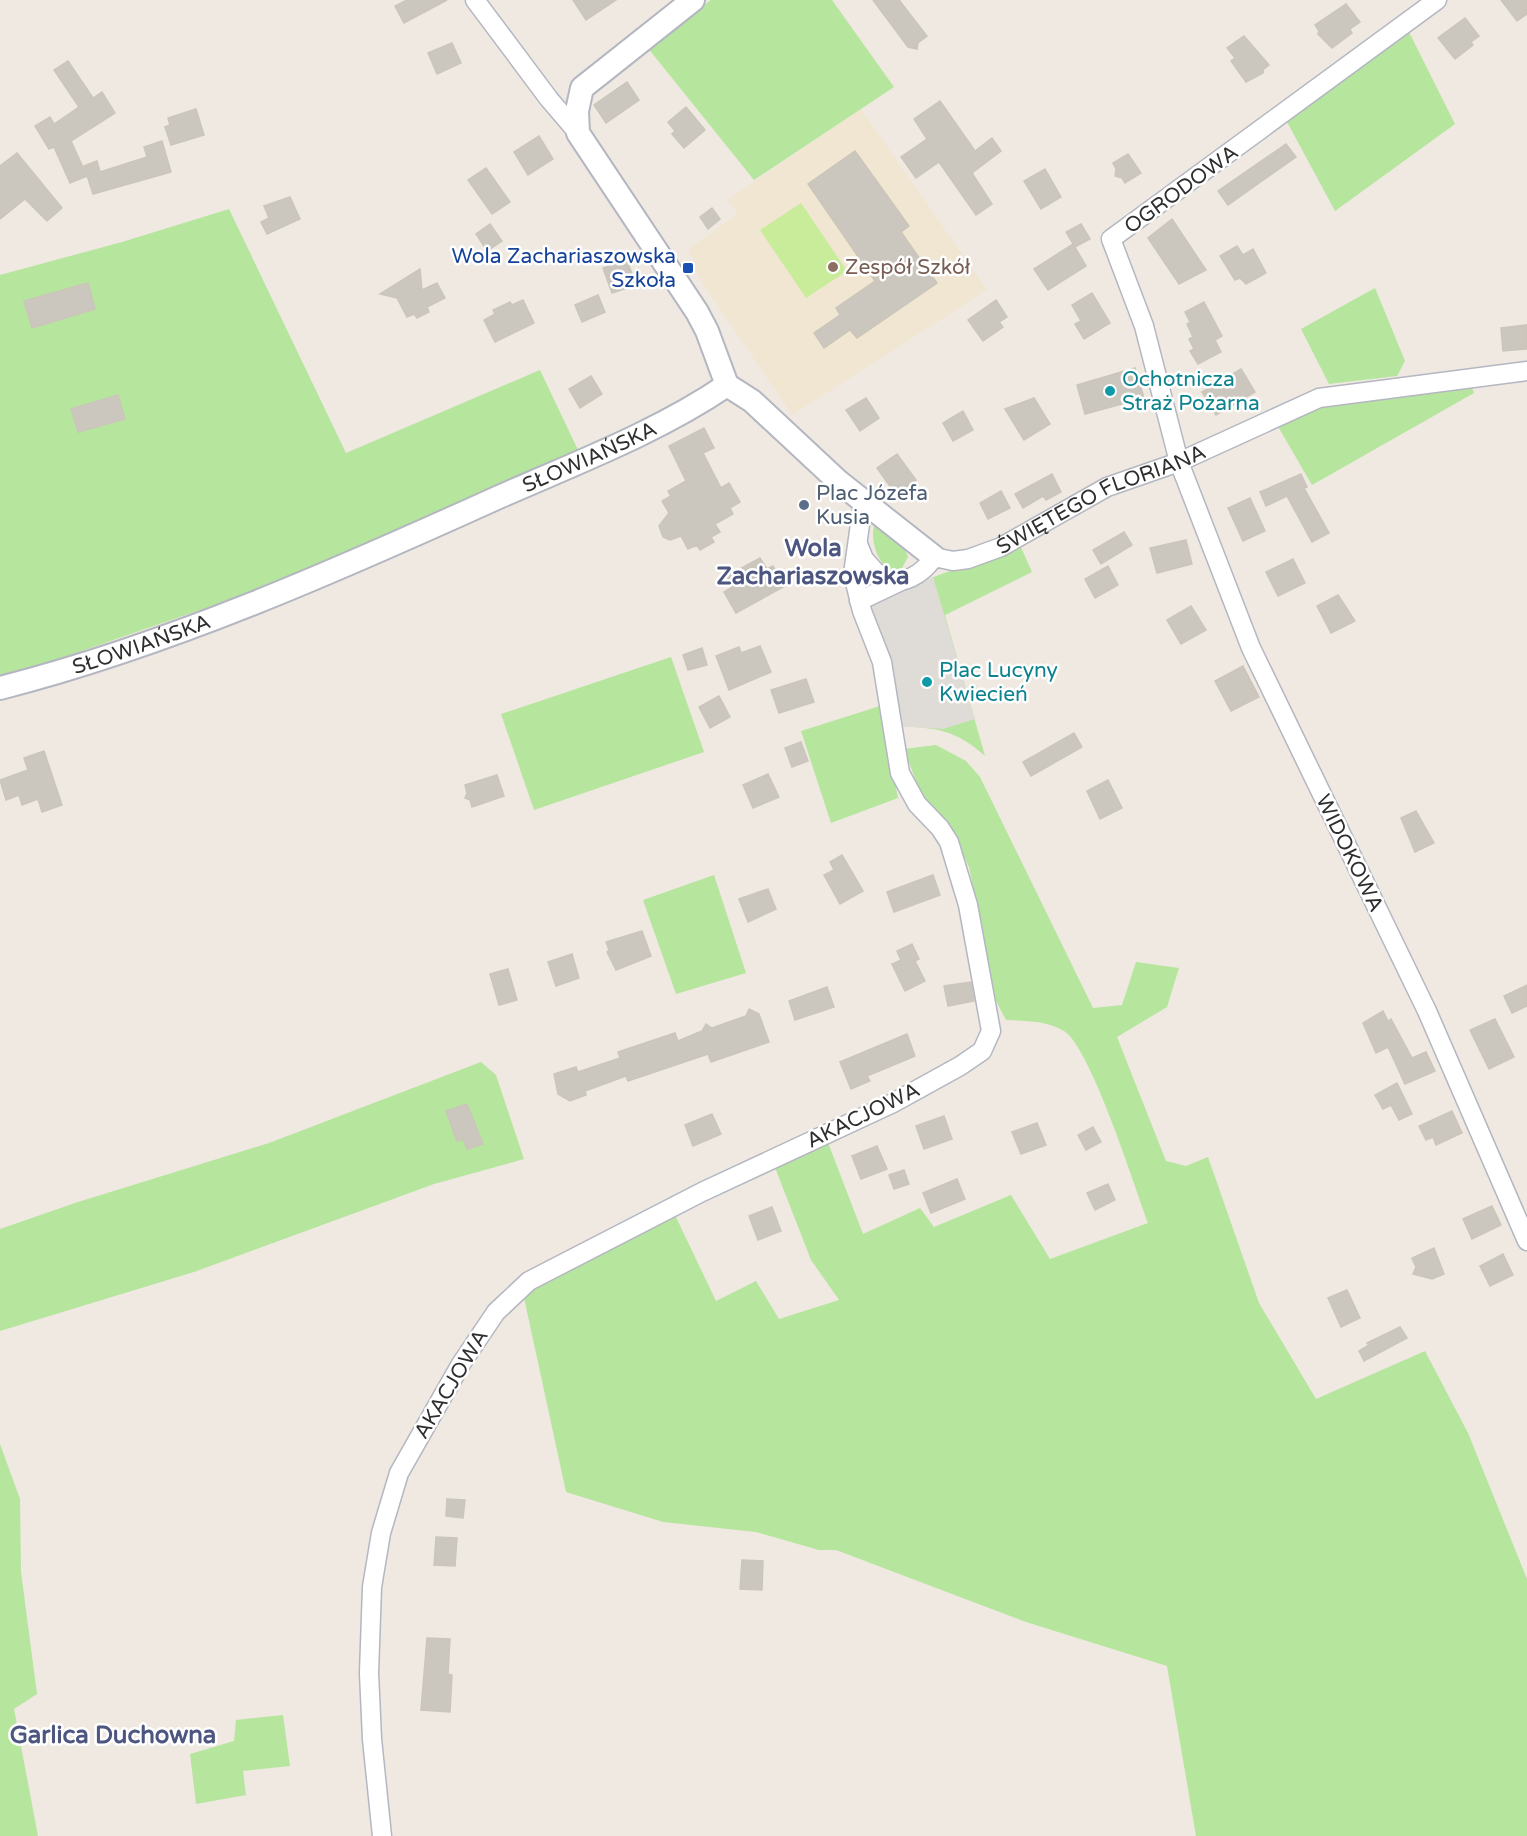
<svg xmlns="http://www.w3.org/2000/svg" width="1527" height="1836" font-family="'Varela Round',sans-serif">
  <rect width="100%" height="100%" fill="#efe9e1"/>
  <path fill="#f0e6d1" d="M861,109L987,290L792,415L698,276L693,258L687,250L738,214L727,200Z"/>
  <g fill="#b6e59e">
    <path d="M711,0H832L894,87L754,180L647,47Z"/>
    <path d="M1408,30L1455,124L1335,211L1286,120Z"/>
    <path d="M229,209L346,453L540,370L578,450L266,587L24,671L0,677V275L122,242Z"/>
    <path d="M1375,288L1405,361L1397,376L1329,384L1301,329Z"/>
    <path d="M1470,383L1474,393L1312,485L1276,423L1325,406Z"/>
    <path d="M878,525L903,544L908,557L901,570L895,573C879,567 870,543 874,526Z"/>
    <path d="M1020,545L1032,572L945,615L985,756C955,729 936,728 897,726L871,604C918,579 971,566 1020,545Z"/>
    <path d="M671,657L704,752L534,810L501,714Z"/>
    <path d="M880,706L898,798L831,823L801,731Z"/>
    <path d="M936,745L966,761L980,777L1093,1008L1122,1005L1136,962L1179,968L1167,1007L1117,1037L1166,1161L1186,1166L1208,1157L1259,1303L1316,1399L1425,1351L1468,1433L1527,1579V1836H1196L1167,1666L1026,1622L836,1550H819L756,1532L663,1522L566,1492L523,1293L674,1213L716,1301L756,1281L779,1319L839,1300L811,1260L774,1165L827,1140L863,1234L920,1208L934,1227L1011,1195L1050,1259L1148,1223C1135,1188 1091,1048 1064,1031C1046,1020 1025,1021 1006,1020L996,1001L969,867L952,832L920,792L904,749Z"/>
    <path d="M714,875L746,973L676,994L643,900Z"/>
    <path d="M481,1062L496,1075L524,1159L434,1184L194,1272L0,1331V1229L78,1202L269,1143Z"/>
    <path d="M0,1444L20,1499L21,1572L37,1694L14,1709L38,1836H0Z"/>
    <path d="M283,1715L290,1766L243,1771L246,1795L196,1804L190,1754L234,1741L236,1720Z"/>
  </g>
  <path fill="#c9ec9a" d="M801,203L847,271L806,298L760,230Z"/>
  <path fill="#dfdcd8" d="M933,577L975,719L943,729L897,726L871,604L902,587Z"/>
  <g fill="#cbc7bf" stroke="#cbc5ba" stroke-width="1.5">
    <path d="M407,0H447L404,23L395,6Z"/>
    <path d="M573,0H616L586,20Z"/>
    <path d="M873,0H899L927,36L918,43L917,49L908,47Z"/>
    <path d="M1501,0H1527V14L1517,21Z"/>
    <path d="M1346,4L1360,22L1350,29L1352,33L1332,48L1318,34L1319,31L1315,25Z"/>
    <path d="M1465,18L1479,36L1471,42L1473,45L1455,59L1438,38Z"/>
    <path d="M1244,36L1269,65L1263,70V73L1246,82L1231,61L1235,58L1227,48Z"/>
    <path d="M452,43L461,63L437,74L428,53Z"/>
    <path d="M68,61L93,98L102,92L115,113L71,141L87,176L70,183L54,147L49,149L35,126L50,117L54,124L79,107L54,70Z"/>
    <path d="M627,82L639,100L606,123L594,105Z"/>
    <path d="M940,101L975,151L992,138L1001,151L972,173L992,204L976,215L939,162L916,178L901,157L927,139L914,119Z"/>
    <path d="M686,107L705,130L684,148L672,134L675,131L668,122Z"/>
    <path d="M196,109L204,135L171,145L165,127L170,125L168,118Z"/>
    <path d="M539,136L553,159L528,175L514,152Z"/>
    <path d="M162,141L171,172L93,194L84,166L97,161L100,172L147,157L144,147Z"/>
    <path d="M1286,144L1296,157L1228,205L1218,191Z"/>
    <path d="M855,151L909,226L901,232L937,283L857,338L850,330L824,348L814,333L840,315L836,308L875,281L808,184Z"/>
    <path d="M17,153L62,208L47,221L25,199L0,219V166Z"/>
    <path d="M1128,154L1141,173L1125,183L1122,178L1115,176L1116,169L1113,163Z"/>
    <path d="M486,168L510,202L492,214L468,180Z"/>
    <path d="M1045,169L1061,197L1041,209L1024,181Z"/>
    <path d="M290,197L300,219L267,234L261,222L269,218L264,206Z"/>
    <path d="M712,208L720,219L708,229L700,217Z"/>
    <path d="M1172,219L1206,270L1179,284L1148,238Z"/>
    <path d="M490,224L502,241L487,251L476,234Z"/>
    <path d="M1081,224L1090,239L1075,247L1066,232Z"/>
    <path d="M1073,244L1086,266L1048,290L1034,269Z"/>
    <path d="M1237,246L1243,255L1253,249L1266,273L1246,284L1240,278L1235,280L1220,256Z"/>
    <path d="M627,260L636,285L612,293L603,268Z"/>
    <path d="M420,269L422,290L437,283L445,298L427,307L429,312L417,318L414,314L407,317L397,298L380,294Z"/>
    <path d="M88,283L95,309L32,328L24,301Z"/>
    <path d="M1092,293L1110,323L1084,339L1075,324L1081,321L1072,305Z"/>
    <path d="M598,295L605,312L582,322L575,305Z"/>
    <path d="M523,300L534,323L495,342L484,320L495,314L493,310L510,302L512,305Z"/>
    <path d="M996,300L1007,317L999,322L1003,327L983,341L968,320Z"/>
    <path d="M1204,302L1222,336L1215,340L1221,352L1198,364L1190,351L1194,349L1189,339L1193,337L1187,324L1190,322L1185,312Z"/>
    <path d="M1527,325V349L1503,351L1501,328Z"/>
    <path d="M1135,368L1144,398L1085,414L1077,385Z"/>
    <path d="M1241,369L1255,392L1216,415L1202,392Z"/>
    <path d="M591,376L602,394L580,408L569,389Z"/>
    <path d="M118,395L125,419L78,432L71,409Z"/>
    <path d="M866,398L879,418L860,431L846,410Z"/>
    <path d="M1034,398L1050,424L1024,440L1005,409Z"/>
    <path d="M963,411L973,430L953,441L943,423Z"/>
    <path d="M704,428L714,448L703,453L721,488L729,483L740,502L730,508L733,514L715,524L720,532L711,537L714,542L700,550L697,545L688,549L681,536L670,540L663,537L659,526L669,513L662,501L671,496L668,491L686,481L669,446Z"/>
    <path d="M897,454L916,480L896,495L877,468Z"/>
    <path d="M1052,474L1061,492L1046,500L1043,496L1023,508L1015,494Z"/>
    <path d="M1301,474L1307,487L1304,488L1329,533L1312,542L1287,496L1266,506L1260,492Z"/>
    <path d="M1001,491L1010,508L988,519L980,503Z"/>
    <path d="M1250,498L1265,531L1243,541L1228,508Z"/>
    <path d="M1124,532L1132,545L1101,564L1093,550Z"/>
    <path d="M1186,540L1192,564L1157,573L1150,548Z"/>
    <path d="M760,558L767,569L773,566L785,586L736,613L724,592L731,588L725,577Z"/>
    <path d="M1293,559L1305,583L1278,596L1266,572Z"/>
    <path d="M1108,566L1118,585L1095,598L1085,579Z"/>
    <path d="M1338,595L1355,621L1331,633L1317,606Z"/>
    <path d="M1191,606L1206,630L1181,644L1167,620Z"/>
    <path d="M760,646L771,672L729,690L716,656L739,647L741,653Z"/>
    <path d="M702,648L707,665L688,670L683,655Z"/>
    <path d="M1243,666L1259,697L1231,711L1215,681Z"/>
    <path d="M806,679L814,702L779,713L771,690Z"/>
    <path d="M719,696L730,717L710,728L699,707Z"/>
    <path d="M1074,733L1082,747L1031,776L1023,762Z"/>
    <path d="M801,742L808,761L792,767L785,748Z"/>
    <path d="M44,751L62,805L42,812L38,799L22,805L19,795L6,800L0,780L28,770L24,758Z"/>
    <path d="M768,774L779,797L753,808L743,785Z"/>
    <path d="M497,775L504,796L472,807L470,800L465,798L467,793L465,785Z"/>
    <path d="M1108,780L1122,808L1100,819L1087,791Z"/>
    <path d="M1416,811L1434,843L1415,852L1401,818Z"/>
    <path d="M842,855L863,891L840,904L824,875L834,870L830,862Z"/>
    <path d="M933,875L940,895L894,912L887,892Z"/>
    <path d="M768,889L776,909L748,922L739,899Z"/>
    <path d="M642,931L651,956L616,970L607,952L609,950L606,942Z"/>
    <path d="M912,944L919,959L915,961L925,981L905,991L892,964L901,960L897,951Z"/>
    <path d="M572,954L579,978L556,986L548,962Z"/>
    <path d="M508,969L517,1000L499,1005L490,974Z"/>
    <path d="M971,982L974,1001L948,1006L944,986Z"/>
    <path d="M1527,985V1006L1512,1013L1504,996Z"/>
    <path d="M827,987L834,1007L795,1020L789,1001Z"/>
    <path d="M749,1009L759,1014L769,1042L711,1062L708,1054L628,1081L626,1076L585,1091L586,1095L570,1101L558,1094L554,1074L576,1067L578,1072L620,1058L618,1052L675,1033L678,1041L702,1031L706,1024L712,1028L746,1016Z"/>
    <path d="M1383,1011L1388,1021L1391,1019L1412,1058L1426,1052L1435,1071L1405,1084L1388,1047L1376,1053L1363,1023Z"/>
    <path d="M1495,1019L1514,1057L1489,1069L1470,1030Z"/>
    <path d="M907,1034L915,1056L867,1076L870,1081L851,1089L840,1062Z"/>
    <path d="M1397,1083L1412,1114L1399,1120L1391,1105L1383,1109L1375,1095Z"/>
    <path d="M467,1104L483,1144L467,1149L463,1139L457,1141L446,1111Z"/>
    <path d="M1452,1111L1462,1133L1436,1145L1433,1137L1426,1140L1419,1126Z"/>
    <path d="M712,1114L721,1134L693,1146L685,1125Z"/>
    <path d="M944,1116L952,1139L924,1149L916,1126Z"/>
    <path d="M1037,1123L1046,1145L1021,1154L1012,1132Z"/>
    <path d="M1093,1127L1101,1142L1086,1150L1078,1135Z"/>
    <path d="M877,1146L887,1169L861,1179L852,1156Z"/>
    <path d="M904,1170L909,1184L894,1189L889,1175Z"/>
    <path d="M957,1179L965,1199L931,1213L923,1193Z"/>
    <path d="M1108,1184L1115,1200L1095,1210L1087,1193Z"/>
    <path d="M1492,1206L1501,1225L1472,1239L1463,1219Z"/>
    <path d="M772,1207L781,1231L758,1240L749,1216Z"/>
    <path d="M1434,1248L1444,1274L1432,1279L1413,1274L1416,1267L1412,1258Z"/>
    <path d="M1503,1254L1513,1275L1490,1286L1480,1266Z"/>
    <path d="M1347,1290L1360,1318L1341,1327L1328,1298Z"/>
    <path d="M1400,1327L1407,1338L1364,1361L1359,1351L1369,1345L1367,1343Z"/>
    <path d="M447,1499L465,1500L463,1518L446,1516Z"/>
    <path d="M436,1537L457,1538L455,1566L434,1565Z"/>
    <path d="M742,1560L763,1561L762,1590L740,1589Z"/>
    <path d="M427,1638L450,1639L448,1674L452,1675L450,1712L421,1710Z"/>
  </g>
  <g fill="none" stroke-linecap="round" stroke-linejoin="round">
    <defs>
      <g id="minor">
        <path d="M475,0L549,99L578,133"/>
        <path d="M1437,0L1111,239L1144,326L1179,462L1251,648L1427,1011L1527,1241"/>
        <path id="s1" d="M858,544L864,559L882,579C903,586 922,575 934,557L953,561L968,559L1001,547L1107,487L1179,462L1319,398L1527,371"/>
        <path d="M859,601L901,581"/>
        <path d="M382,1836L372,1739L369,1673L372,1587L381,1533L399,1473L461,1364L496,1312L529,1281L702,1192L893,1103L960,1066L982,1051L991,1031L968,905L949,842L940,828L917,804L900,773L882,662L862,611L853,574L863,503"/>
      </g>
      <g id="tertiary">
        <path d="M693,0L582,88L577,111L578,133L697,312L707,331L727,385"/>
        <path d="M727,385L752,401L839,482L934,557"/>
        <path id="s2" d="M0,688C169,645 340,569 499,497C576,463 658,432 727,385"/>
      </g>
    </defs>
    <use href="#minor" stroke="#b4b7c1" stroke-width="21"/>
    <use href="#tertiary" stroke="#b4b7c1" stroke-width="26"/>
    <use href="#minor" stroke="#fff" stroke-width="18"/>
    <use href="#tertiary" stroke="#fff" stroke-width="22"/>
  </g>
  <circle fill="#8d6e63" stroke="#fff" stroke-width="2" cx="833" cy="267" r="6"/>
  <rect fill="#1a4fb4" stroke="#fff" stroke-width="2" x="682" y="262" width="12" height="12" rx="3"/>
  <g fill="#0f9aa8" stroke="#fff" stroke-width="2">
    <circle cx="1110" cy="391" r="6"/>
    <circle cx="927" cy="682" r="6"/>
  </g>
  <circle fill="#5c6f8a" stroke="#fff" stroke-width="2" cx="804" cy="505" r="6"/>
  <g text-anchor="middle" stroke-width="5" stroke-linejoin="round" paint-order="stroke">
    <g font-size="21" fill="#2e2e2e" stroke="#fff">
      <text transform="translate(1181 189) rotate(-36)" y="7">OGRODOWA</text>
      <text dy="7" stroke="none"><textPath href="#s2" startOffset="634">SŁOWIAŃSKA</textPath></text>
      <text dy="7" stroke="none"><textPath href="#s1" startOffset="285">ŚWIĘTEGO FLORIANA</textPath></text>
      <text dy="7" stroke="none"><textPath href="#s2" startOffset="148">SŁOWIAŃSKA</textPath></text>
      <text transform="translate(1350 853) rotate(64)" y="7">WIDOKOWA</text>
      <text transform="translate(863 1115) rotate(-26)" y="7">AKACJOWA</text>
      <text transform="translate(451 1384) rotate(-59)" y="7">AKACJOWA</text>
    </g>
    <g font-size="21" fill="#164399" stroke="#fff" text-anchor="end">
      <text x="676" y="263">Wola Zachariaszowska<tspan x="676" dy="24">Szkoła</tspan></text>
    </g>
    <g font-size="21" fill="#785e54" stroke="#fff" text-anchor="start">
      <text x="845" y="274">Zespół Szkół</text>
    </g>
    <g font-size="21" fill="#0d838f" stroke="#fff" text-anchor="start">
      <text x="1122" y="386">Ochotnicza<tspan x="1122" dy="24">Straż Pożarna</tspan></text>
      <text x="939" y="677">Plac Lucyny<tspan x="939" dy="24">Kwiecień</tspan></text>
    </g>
    <g font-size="21" fill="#4e5e75" stroke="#fff" text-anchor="start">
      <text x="816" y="500">Plac Józefa<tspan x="816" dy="24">Kusia</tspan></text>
    </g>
    <g font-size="24" font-weight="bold" fill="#4d5680" stroke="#fff">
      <text x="813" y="556">Wola<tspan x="813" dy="28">Zachariaszowska</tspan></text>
      <text x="113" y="1743">Garlica Duchowna</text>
    </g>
  </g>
</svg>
